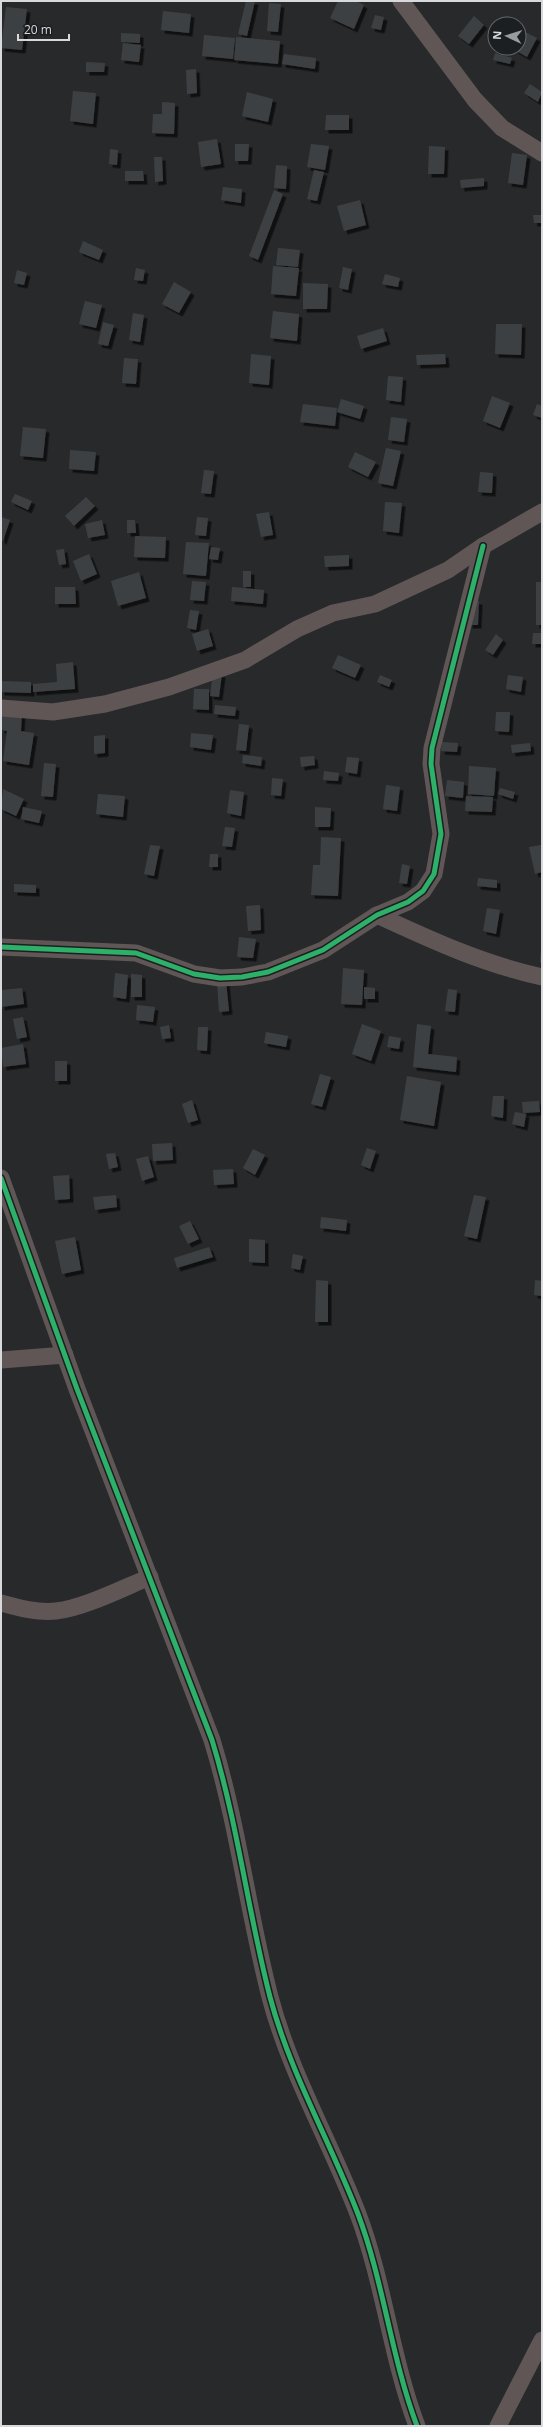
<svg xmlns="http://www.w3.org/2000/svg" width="543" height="2427" font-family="'Open Sans',sans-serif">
  <defs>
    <filter id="shadow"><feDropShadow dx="3.5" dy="3.5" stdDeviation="0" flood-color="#0009"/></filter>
  </defs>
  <rect width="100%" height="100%" fill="#27292b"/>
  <g fill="#3e4042" filter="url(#shadow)">
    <path d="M246,1H255L247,36L238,34Z"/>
    <path d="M338,1H356L364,5L354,29L330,18Z"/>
    <path d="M269,3L281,4L278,32L267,31Z"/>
    <path d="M6,7L27,9L22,50L1,48Z"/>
    <path d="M163,11L191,14L189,33L161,30Z"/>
    <path d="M375,15L384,17L381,30L371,28Z"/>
    <path d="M474,16L484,25L469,44L458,36Z"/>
    <path d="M523,31L537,38L527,57L513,49L519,48V39Z"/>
    <path d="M121,33L140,34V43L121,42Z"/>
    <path d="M204,35L235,38L233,59L202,56Z"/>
    <path d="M236,37L280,41L278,64L234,60Z"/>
    <path d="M123,43L141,45L139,62L121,60Z"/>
    <path d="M495,53L512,58L510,64L493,60Z"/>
    <path d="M284,54L316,58L315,69L282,64Z"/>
    <path d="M86,62L105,63L104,72H86Z"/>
    <path d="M196,69L197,93L187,94L186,70Z"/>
    <path d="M530,84L542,92L538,102L524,93Z"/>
    <path d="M73,91L96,93L93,124L70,121Z"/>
    <path d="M247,92L273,99L268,122L242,116Z"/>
    <path d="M162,102L175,103L174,134L152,133L153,114H162Z"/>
    <path d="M326,115H349V130H325Z"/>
    <path d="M217,139L221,164L201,167L198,142Z"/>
    <path d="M235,144H249L248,161H235Z"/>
    <path d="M311,144L329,146L325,170L307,167Z"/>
    <path d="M429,146L445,147L444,174H428Z"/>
    <path d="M110,149L118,150L117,165L109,164Z"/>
    <path d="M512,153L527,155L523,185L508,183Z"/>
    <path d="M154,157H162L163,181L155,182Z"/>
    <path d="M276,165L287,166L286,189L274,188Z"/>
    <path d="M314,170L324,172L317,201L307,199Z"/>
    <path d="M125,171H143L144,181H125Z"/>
    <path d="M484,178V186L461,188L460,180Z"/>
    <path d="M223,187L242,189L241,203L221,200Z"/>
    <path d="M274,190L283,194L258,260L249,256Z"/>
    <path d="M360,200L366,225L344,231L337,206Z"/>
    <path d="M533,215H542V223H534Z"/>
    <path d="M83,241L103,250L99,260L79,252Z"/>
    <path d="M278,248L300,250L298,267L276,265Z"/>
    <path d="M273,266L299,268L296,296L271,294Z"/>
    <path d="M343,267L352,269L348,290L339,288Z"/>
    <path d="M136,268L145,270L143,281L134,280Z"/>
    <path d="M17,270L27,273L24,285L14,283Z"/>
    <path d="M385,274L400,278L398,287L382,284Z"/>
    <path d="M174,282L191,292L179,313L162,304Z"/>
    <path d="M303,283L328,284L327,309H303Z"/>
    <path d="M85,301L102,305L96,328L79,324Z"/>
    <path d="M273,311L299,314L297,341L270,338Z"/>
    <path d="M133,313L144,315L140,342L129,340Z"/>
    <path d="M103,322L114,325L108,346L98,344Z"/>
    <path d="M496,324H522L521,355L495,354Z"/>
    <path d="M383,328L387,341L361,349L357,336Z"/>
    <path d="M251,354L271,356L269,385L249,383Z"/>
    <path d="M445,354L446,364L417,365L416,355Z"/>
    <path d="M124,358L138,359L136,384L122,383Z"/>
    <path d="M388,376L403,377L401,402L386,400Z"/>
    <path d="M492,396L510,403L500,428L483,421Z"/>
    <path d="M341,399L364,406L360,419L337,412Z"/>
    <path d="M303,404L337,408L335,426L300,422Z"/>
    <path d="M537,404L542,406V418L533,415Z"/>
    <path d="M391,417L407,419L404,442L388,440Z"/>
    <path d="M23,427L46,429L43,458L20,456Z"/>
    <path d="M386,448L401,451L393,486L378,483Z"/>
    <path d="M70,450L96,452L94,471L69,469Z"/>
    <path d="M355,452L376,462L368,477L348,467Z"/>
    <path d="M204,470L214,471L211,494L201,493Z"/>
    <path d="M480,472L493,473L492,493L478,492Z"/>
    <path d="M15,494L32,501L28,510L11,502Z"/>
    <path d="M86,497L95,506L74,526L65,516Z"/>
    <path d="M385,502L402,503L399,533L383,531Z"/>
    <path d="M269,512L273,535L261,537L256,514Z"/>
    <path d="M1,517L10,520L3,541L1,540Z"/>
    <path d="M197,517L208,518L206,536L195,535Z"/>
    <path d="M102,520L105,535L88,538L85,524Z"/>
    <path d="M127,520H135L136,533H127Z"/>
    <path d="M135,536L166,537L165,558L134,557Z"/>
    <path d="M186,542L209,543L206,576L183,574Z"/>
    <path d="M211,547L220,548L218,560L209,559Z"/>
    <path d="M64,549L66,564L59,565L56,550Z"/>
    <path d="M89,554L97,574L81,581L73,561Z"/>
    <path d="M349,555V566L325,567L324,556Z"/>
    <rect x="243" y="571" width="8" height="16"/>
    <path d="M139,572L146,598L118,606L111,581Z"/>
    <path d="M192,581L206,582L204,601L190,600Z"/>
    <rect x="536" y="582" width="6" height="43"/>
    <path d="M55,587H75L76,604H55Z"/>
    <path d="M232,587L264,590L263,604L231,601Z"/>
    <path d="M470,601H479L478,625H469Z"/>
    <path d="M190,610L199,611L196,630L187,628Z"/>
    <path d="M208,629L213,646L197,651L192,634Z"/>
    <path d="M533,633H542V644H532Z"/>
    <path d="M496,634L503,640L493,655L485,650Z"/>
    <path d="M338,655L361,665L355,678L332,668Z"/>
    <path d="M73,662L75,689L33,692V684L57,682L56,664Z"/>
    <path d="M213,673L222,674L219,697L210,696Z"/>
    <path d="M380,675L392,680L389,687L377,682Z"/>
    <path d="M508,675L523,677L521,692L506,689Z"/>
    <path d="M1,681L31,682V693L1,692Z"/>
    <path d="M194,689H209V710L193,709Z"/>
    <path d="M215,705L236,707L235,716L214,714Z"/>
    <path d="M22,710L21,731L34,733L29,765L3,761L7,731L1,730V712Z"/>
    <path d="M496,712H510L509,732L495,731Z"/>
    <path d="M239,724L249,725L246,751L236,750Z"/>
    <path d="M191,733L213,735L211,750L190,747Z"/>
    <path d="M105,735V753L94,754V736Z"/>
    <path d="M442,742L458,743L457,752L441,751Z"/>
    <path d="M530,743L531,751L512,753L511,745Z"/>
    <path d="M243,755L262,757L261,766L242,763Z"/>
    <path d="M314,756L315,765L301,767L300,757Z"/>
    <path d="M347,757L359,758L357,774L345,772Z"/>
    <path d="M44,763L56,764L53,797L41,796Z"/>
    <path d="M469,766L496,768L494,796L468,794Z"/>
    <path d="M324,771L339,773L338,781L323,780Z"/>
    <path d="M272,778L283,779L281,796L271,795Z"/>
    <path d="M447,780L464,782L463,798L445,796Z"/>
    <path d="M386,785L400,787L397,811L383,809Z"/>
    <path d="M500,788L515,792L513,799L498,794Z"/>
    <path d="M3,789L24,799L16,816L1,809Z"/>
    <path d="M230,790L244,792L241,816L227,813Z"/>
    <path d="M98,794L125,796L123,817L96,814Z"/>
    <path d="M466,796L493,797L492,812L465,811Z"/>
    <path d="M23,807L42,811L39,823L21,819Z"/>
    <path d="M315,807L331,808L330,827H315Z"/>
    <path d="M225,827L235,828L232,847L222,846Z"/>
    <path d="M321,837L341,838L338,896L311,895L313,865H320Z"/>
    <path d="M150,845L160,846L154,876L144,874Z"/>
    <path d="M541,845L542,872L535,874L529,847Z"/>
    <path d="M210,854H218V867H209Z"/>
    <path d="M402,864L410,866L407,884L399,883Z"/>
    <path d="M478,878L497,880V888L477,886Z"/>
    <path d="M14,884L36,885V893L14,892Z"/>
    <path d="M260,905L261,930L248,931L246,906Z"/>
    <path d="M487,908L500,910L496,934L483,931Z"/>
    <path d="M239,937L256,939L253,958L237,957Z"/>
    <path d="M541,949H542V963L540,962Z"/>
    <path d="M343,968L364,970L362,1005L341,1004Z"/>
    <path d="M115,973L128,975L126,999L113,997Z"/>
    <path d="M131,974L142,975V997H131Z"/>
    <path d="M226,981L229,1011L219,1012L217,982Z"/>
    <path d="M364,987L375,988V999H364Z"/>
    <path d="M22,988L24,1004L1,1007V990Z"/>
    <path d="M448,989L457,990L455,1012L445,1011Z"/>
    <path d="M137,1005L155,1007L153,1022L136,1020Z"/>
    <path d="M23,1017L27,1037L17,1039L13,1019Z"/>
    <path d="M362,1024L381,1031L371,1061L352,1054Z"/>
    <path d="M417,1024L431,1026L428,1054L457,1057L456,1072L413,1067Z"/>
    <path d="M169,1025L171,1038L162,1039L160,1027Z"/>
    <path d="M198,1027H208L207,1051L197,1050Z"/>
    <path d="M266,1032L288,1036L286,1047L264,1043Z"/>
    <path d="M389,1036L401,1038L399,1049L387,1047Z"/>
    <path d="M23,1044L26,1064L3,1067L1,1048Z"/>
    <rect x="55" y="1061" width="12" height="20"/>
    <path d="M320,1074L331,1077L322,1107L311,1104Z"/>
    <path d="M407,1076L441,1082L434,1126L400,1120Z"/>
    <path d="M493,1096H504L503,1118L491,1116Z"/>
    <path d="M192,1100L198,1120L188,1123L182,1104Z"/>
    <path d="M539,1101L540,1112L523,1113L522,1102Z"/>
    <path d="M515,1112L526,1114L524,1127L512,1124Z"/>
    <path d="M172,1143L173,1160L153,1161L152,1144Z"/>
    <path d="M367,1148L376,1151L370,1169L361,1165Z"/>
    <path d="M253,1149L265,1155L255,1175L243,1168Z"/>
    <path d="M115,1153L118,1167L109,1169L106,1154Z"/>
    <path d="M148,1156L154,1177L142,1181L136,1159Z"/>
    <path d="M233,1169L234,1184L214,1185L213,1170Z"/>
    <path d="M69,1175L70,1199L55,1200L53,1176Z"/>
    <path d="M116,1195L117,1207L95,1210L93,1197Z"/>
    <path d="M474,1195L486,1197L477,1239L464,1236Z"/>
    <path d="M321,1217L347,1220L346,1231L320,1228Z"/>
    <path d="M190,1221L199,1239L188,1244L179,1226Z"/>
    <path d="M75,1237L81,1270L62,1274L55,1241Z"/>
    <path d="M249,1239L265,1240V1263L249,1262Z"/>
    <path d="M209,1247L213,1257L177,1268L174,1258Z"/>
    <path d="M293,1254L303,1256L300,1270L291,1268Z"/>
    <path d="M316,1280L328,1281V1322H315Z"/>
    <path d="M535,1280L542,1281V1296L534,1295Z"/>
  </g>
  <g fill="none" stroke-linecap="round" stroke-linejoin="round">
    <g stroke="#605656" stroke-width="17">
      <path d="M401,1L475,100L502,128L542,153"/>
      <path d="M1,708L53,712L105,704L169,687L245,660L297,629L333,613L375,604L448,570L483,546L542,512"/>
      <path d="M377,915C431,940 483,964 542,977"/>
      <path d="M1,947L136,953L194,974L220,978L242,977L268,972L323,950L377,915L408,902L423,891L434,874L441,834L431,764L432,748L483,546"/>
      <path d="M1,1178L77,1389L212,1740C238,1825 248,1912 270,1997C290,2073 330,2141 358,2214C384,2283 391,2357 417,2426"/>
      <path d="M1,1360L65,1355"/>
      <path d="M1,1603C19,1608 38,1613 56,1611C84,1608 123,1588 150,1577"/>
      <path d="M498,2426L542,2340"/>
    </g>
    <defs>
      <g id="cycleway">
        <path d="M1,947L136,953L194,974L220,978L242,977L268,972L323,950L377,915L408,902L423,891L434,874L441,834L431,764L432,748L483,546"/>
        <path d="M1,1178L77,1389L212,1740C238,1825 248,1912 270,1997C290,2073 330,2141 358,2214C384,2283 391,2357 417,2426"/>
      </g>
    </defs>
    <use href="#cycleway" stroke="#1c1f22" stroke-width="8"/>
    <use href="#cycleway" stroke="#2db169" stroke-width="5"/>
  </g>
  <rect width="543" height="2427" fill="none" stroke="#d8d9dc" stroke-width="4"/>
  <g transform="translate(507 36) rotate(274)"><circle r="19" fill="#1c1f22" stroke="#67696c"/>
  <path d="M0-3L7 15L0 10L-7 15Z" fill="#9a9b9e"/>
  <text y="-6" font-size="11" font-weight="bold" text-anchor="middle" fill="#d8d9dc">N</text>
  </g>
  <path d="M18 34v6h51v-6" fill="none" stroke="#d8d9dc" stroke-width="2"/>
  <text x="24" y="34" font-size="12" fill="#d8d9dc" stroke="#1c1f22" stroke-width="3" paint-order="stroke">20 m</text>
</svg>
